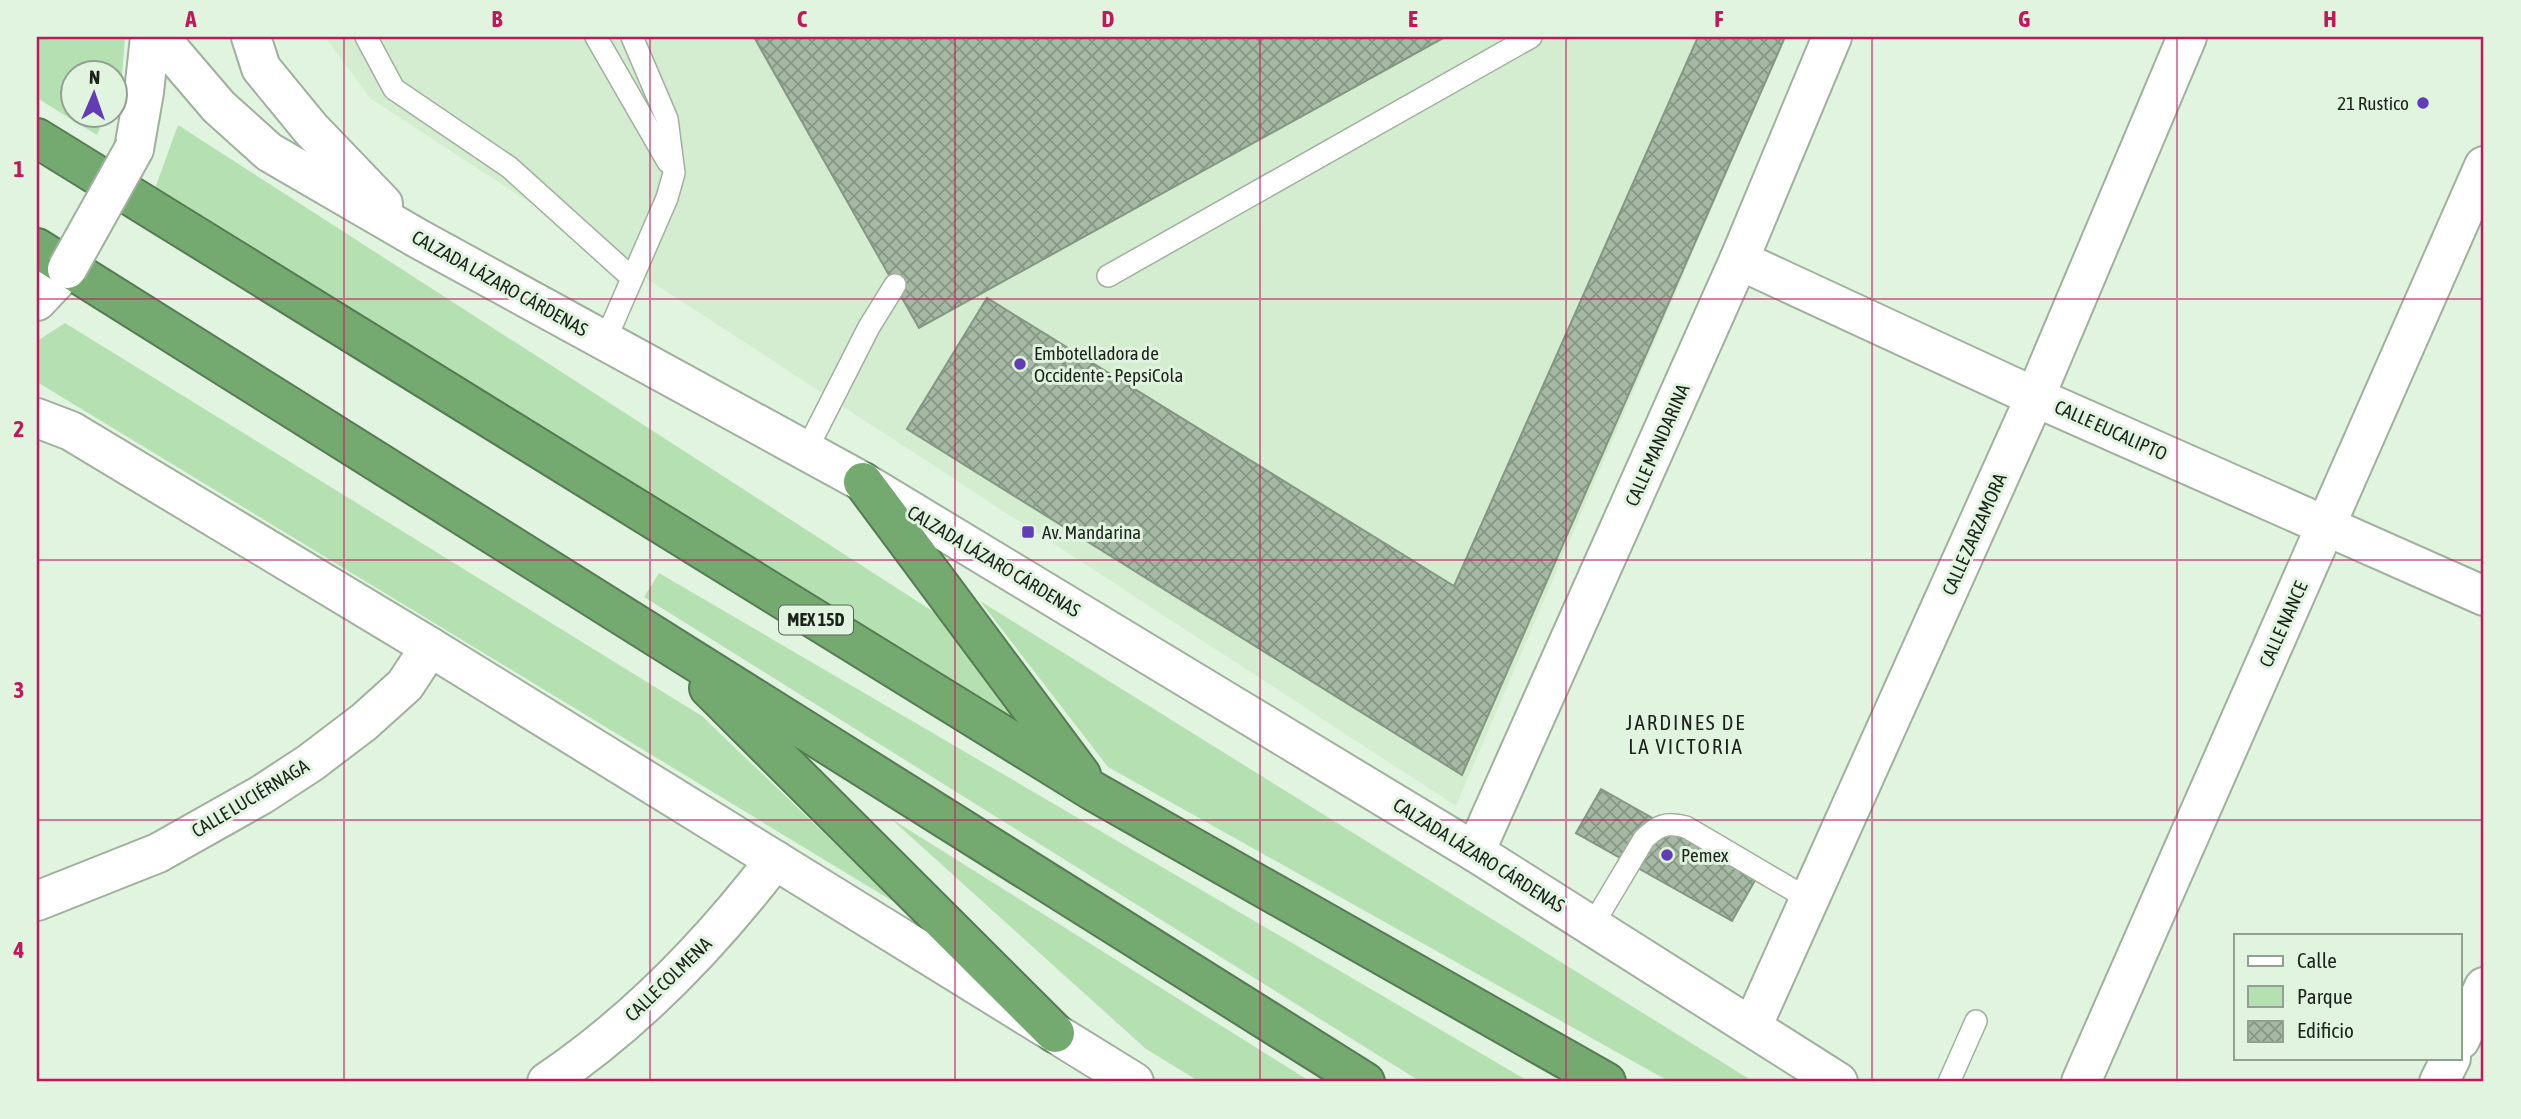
<svg xmlns="http://www.w3.org/2000/svg" width="2521" height="1119" font-family="'Asap Condensed',sans-serif">
  <defs>
    <pattern id="building-cross-hatch" width="8" height="8" patternUnits="userSpaceOnUse" patternTransform="scale(1.75)"><rect width="8" height="8" fill="#a6b9a4"/><path d="M0 0l8 8M0 8l8-8" fill="none" stroke="#869685"/></pattern>
  </defs>
  <rect width="100%" height="100%" fill="#e1f4df"/>
  <path fill="#d4edd1" d="M325,37H1785L1456,806L371,99Z"/>
  <g fill="#b5e1b2">
    <path d="M37,37H125L122,75L116,90V74H74V116H105L97,135L37,98Z"/>
    <path d="M178,125L951,623L1034,731L154,191Z"/>
    <path d="M65,323L702,716L899,905L37,382V341Z"/>
    <path d="M659,573L1530,1082H1421L644,597Z"/>
    <path d="M980,601L1754,1082H1670L1108,767Z"/>
    <path d="M890,818L1311,1082H1200L1146,1049Z"/>
  </g>
  <g fill="url(#building-cross-hatch)" stroke="#859783" stroke-width="2">
    <path d="M754,37H1445L919,328Z"/>
    <path d="M1698,37H1785L1462,775L907,429L987,298L1454,586Z"/>
    <path d="M1601,789L1757,877L1732,921L1576,833Z"/>
  </g>
  <g fill="none" stroke-linecap="round" stroke-linejoin="round">
    <defs>
      <g id="lane">
        <path d="M366,37L394,89L509,167L632,278"/>
        <path d="M596,37L668,162"/>
        <path d="M1108,276L1531,37"/>
        <path d="M605,341L667,198L674,173L667,119L632,37"/>
        <path d="M806,451L869,327L895,285"/>
        <path d="M1592,926L1644,839C1658,825 1667,822 1686,827L1810,900"/>
        <path d="M1949,1082L1976,1021"/>
      </g>
      <g id="street">
        <path d="M1739,260L2035,397L2484,596"/>
        <path d="M1475,852L1739,260L1832,37"/>
        <path d="M37,901L158,853L261,795L310,763L364,722L405,685L430,647"/>
        <path d="M1752,1027L2035,397L2187,37"/>
        <path d="M2460,1040L2484,987"/>
        <path d="M547,1082C636,1022 710,945 775,860"/>
        <path d="M2081,1082L2484,166"/>
        <path d="M2439,1082L2451,1058"/>
      </g>
      <g id="secondary">
        <path d="M159,37L219,107L269,152L417,238L863,482L1475,852L1838,1082"/>
        <path d="M251,37L261,68L311,129L383,204"/>
        <path d="M134,149L144,92L150,37"/>
        <path d="M37,301L67,269"/>
        <path d="M37,418L71,431L430,647L1134,1082"/>
      </g>
      <g id="highway">
        <path d="M37,138L1093,791L1606,1082"/>
        <path d="M37,248L1365,1082"/>
        <path d="M863,482L1081,775"/>
        <path d="M709,688L1055,1033"/>
      </g>
    </defs>
    <use href="#lane" stroke="#9fb19d" stroke-width="24"/>
    <use href="#street" stroke="#9fb19d" stroke-width="42"/>
    <use href="#secondary" stroke="#9fb19d" stroke-width="42"/>
    <use href="#highway" stroke="#557b53" stroke-width="42"/>
    <use href="#lane" stroke="#fff" stroke-width="21"/>
    <use href="#street" stroke="#fff" stroke-width="38"/>
    <use href="#secondary" stroke="#fff" stroke-width="38"/>
    <use href="#highway" stroke="#74aa70" stroke-width="38"/>
    <defs>
      <path id="secondary-bridge" d="M67,269L134,149"/>
    </defs>
    <use href="#secondary-bridge" stroke="#9fb19d" stroke-width="42" stroke-linecap="butt"/>
    <use href="#secondary-bridge" stroke="#fff" stroke-width="38"/>
  </g>
  <path fill="none" stroke="#c2185b" stroke-width="2" stroke-opacity="0.55" d="M344,37V1082M650,37V1082M955,37V1082M1260,37V1082M1566,37V1082M1872,37V1082M2177,37V1082M37,299H2484M37,560H2484M37,820H2484"/>
  <g fill="#623cb4" stroke="#e1f4df" stroke-width="2.5">
    <circle cx="2423" cy="103" r="7"/>
    <circle cx="1020" cy="364" r="7"/>
    <rect x="1021" y="525" width="14" height="14" rx="3.5"/>
    <circle cx="1667" cy="855" r="7"/>
  </g>
  <g text-anchor="middle" stroke-width="6" stroke-linejoin="round" paint-order="stroke">
    <rect fill="#e1f4df" stroke="#576256" stroke-width="2" x="779" y="605.5" width="74" height="29" rx="5"/>
    <g font-size="18" font-weight="bold" fill="#1c231c">
      <text x="816" y="626">MEX 15D</text>
    </g>
    <g font-size="19" fill="#1c231c" stroke="#e1f4df" text-anchor="start">
      <text x="2409" y="110" text-anchor="end">21 Rustico</text>
      <text x="1034" y="360">Embotelladora de<tspan x="1034" dy="22">Occidente - PepsiCola</tspan></text>
      <text x="1042" y="539">Av. Mandarina</text>
      <text x="1681" y="862">Pemex</text>
    </g>
    <g font-size="19" fill="#1c231c" stroke="#e1f4df">
      <text transform="translate(500 283) rotate(29)" y="7">CALZADA LÁZARO CÁRDENAS</text>
      <text transform="translate(2111 430) rotate(24)" y="7">CALLE EUCALIPTO</text>
      <text transform="translate(1657 445) rotate(-66)" y="7">CALLE MANDARINA</text>
      <text transform="translate(1974 534) rotate(-66)" y="7">CALLE ZARZAMORA</text>
      <text transform="translate(994 561) rotate(31)" y="7">CALZADA LÁZARO CÁRDENAS</text>
      <text transform="translate(2283 624) rotate(-66)" y="7">CALLE NANCE</text>
      <text transform="translate(250 798) rotate(-31)" y="7">CALLE LUCIÉRNAGA</text>
      <text transform="translate(1479 855) rotate(32)" y="7">CALZADA LÁZARO CÁRDENAS</text>
      <text transform="translate(668 979) rotate(-44)" y="7">CALLE COLMENA</text>
    </g>
    <g font-size="21" letter-spacing="2" fill="#1c231c" stroke="#e1f4df">
      <text x="1686" y="730">JARDINES DE<tspan x="1686" dy="24">LA VICTORIA</tspan></text>
    </g>
  </g>
  <rect width="2521" height="1119" fill="none" stroke="#e1f4df" stroke-width="77"/>
  <rect x="2234" y="934" width="228" height="126" fill="#e1f4df" stroke="#92a091" stroke-width="2"/>
  <rect x="2248" y="956" width="35" height="10" fill="#ffffff" stroke="#92a091" stroke-width="2"/>
  <text x="2297" y="968" font-size="21" fill="#1c231c">Calle</text>
  <rect x="2248" y="986" width="35" height="21" fill="#b5e1b2" stroke="#92a091" stroke-width="2"/>
  <text x="2297" y="1004" font-size="21" fill="#1c231c">Parque</text>
  <rect x="2248" y="1021" width="35" height="21" fill="url(#building-cross-hatch)" stroke="#92a091" stroke-width="2"/>
  <text x="2297" y="1038" font-size="21" fill="#1c231c">Edificio</text>
  <g transform="translate(94 94) rotate(2)"><circle r="33" fill="#e1f4df" stroke="#92a091" stroke-width="2"/>
  <path d="M0-5L12 26L0 18L-12 26Z" fill="#623cb4"/>
  <text y="-10" font-size="19" font-weight="bold" text-anchor="middle" fill="#1c231c">N</text>
  </g>
  <rect x="38" y="38" width="2444" height="1042" fill="none" stroke="#c2185b" stroke-width="2.5"/>
  <g font-size="23" text-anchor="middle" font-weight="bold" fill="#c2185b">
    <text x="191" y="27">A</text>
    <text x="497" y="27">B</text>
    <text x="802" y="27">C</text>
    <text x="1108" y="27">D</text>
    <text x="1413" y="27">E</text>
    <text x="1719" y="27">F</text>
    <text x="2024" y="27">G</text>
    <text x="2330" y="27">H</text>
    <text x="19" y="177">1</text>
    <text x="19" y="437">2</text>
    <text x="19" y="698">3</text>
    <text x="19" y="958">4</text>
  </g>
</svg>
